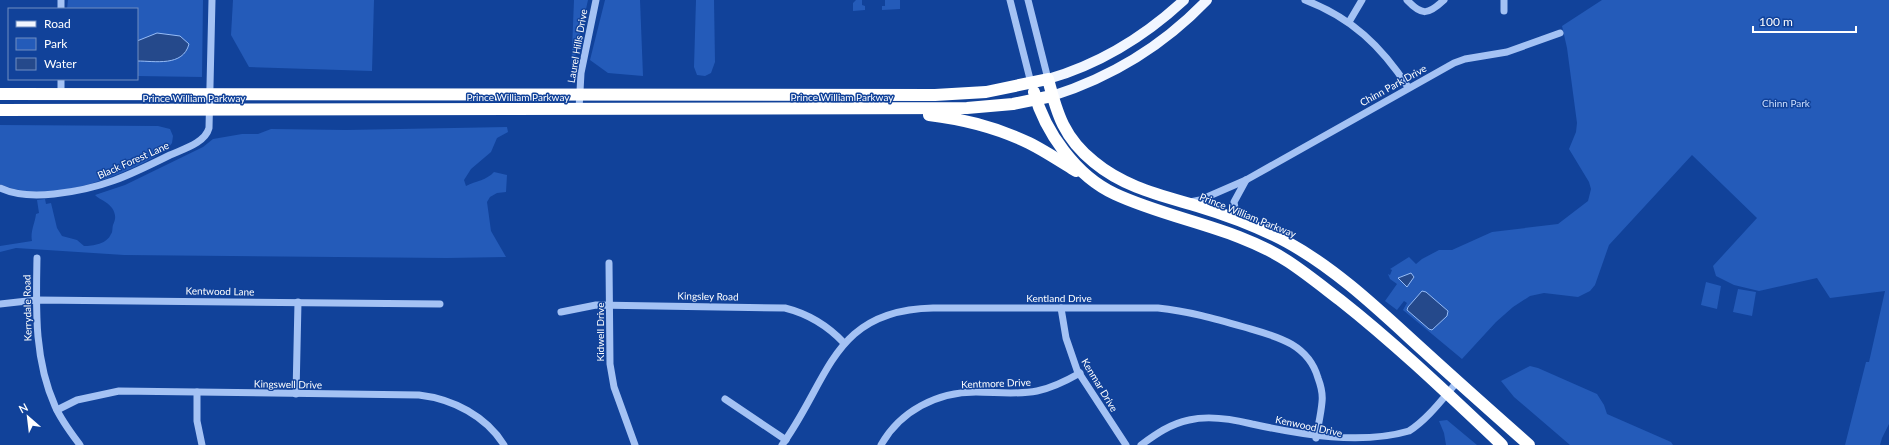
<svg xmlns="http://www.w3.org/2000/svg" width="1889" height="445" font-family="Lato,sans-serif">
  <rect width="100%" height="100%" fill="#11429a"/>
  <g fill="#245bb9">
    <path d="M68,0H203L202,77L137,76V9H67Z"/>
    <path d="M233,0H374L372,71L249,67L231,35Z"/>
    <path d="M574,0H588L571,75Z"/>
    <path d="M605,0H640L643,76L608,73L590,60Z"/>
    <path d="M696,0H714L715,62L711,73L705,76L697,75L694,67Z"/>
    <path d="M856,0H862V5L865,6V10L853,11V3Z"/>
    <path d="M885,0H900V9L882,10V6H885Z"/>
    <path d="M1602,0H1889V424L1882,438L1880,445H1845L1866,362H1869L1885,291L1830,298L1817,278L1759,291L1734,285L1716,276L1713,266L1757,218L1692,155L1609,245L1595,285L1590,291L1578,297L1544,293L1530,296L1513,307L1496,322L1462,359L1403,310L1407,303L1404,301L1397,310L1385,301L1397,284L1390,279L1388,274L1390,275L1392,270L1390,269L1409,257L1416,264L1422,259L1439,250H1452L1492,232L1558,224L1588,201L1591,189L1589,182L1569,149L1576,132L1577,123L1567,48L1562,26Z"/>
    <path d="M0,125L158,126L170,129L173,136L172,143C166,152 154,157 145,162C105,182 43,204 0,184Z"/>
    <path d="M507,127L508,132L497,138L491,152L471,169L464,180L466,186C476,181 487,180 494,172L507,175L506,192L497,193L490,197L487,202L491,231L506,257L447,258L124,255L16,248L0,252V246L32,241C30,232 35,223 36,214L39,213L37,200L45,199L46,204L51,203L57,228L62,236L77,240L84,246C93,246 107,244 111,234C113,232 112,228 113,225C116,219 116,214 112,208C107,201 100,200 95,195L125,185L203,147L213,139L242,134H258L271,129L346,130Z"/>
    <path d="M1706,282L1721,286L1717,309L1701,305Z"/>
    <path d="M1738,289L1756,292L1752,316L1733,312Z"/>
    <path d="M1530,366L1538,368L1597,394L1604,405L1607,414L1671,442L1673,445H1570L1514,397L1501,381Z"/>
    <path d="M1447,420L1477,445H1446L1444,433L1439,421Z"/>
  </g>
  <g fill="#25498b" stroke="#96bcf7">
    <path d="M157,33L180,36L189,44C183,67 155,61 137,61V41Z"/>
    <path d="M1411,273L1414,277L1407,287L1398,278Z"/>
    <path d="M1422,291L1426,292L1448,311L1447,316L1432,330L1429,329L1407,310L1408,307Z"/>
  </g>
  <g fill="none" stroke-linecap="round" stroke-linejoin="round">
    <g stroke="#a4c2f4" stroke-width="7">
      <path d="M61,0V9"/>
      <path d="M1010,0L1031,83"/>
      <path d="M1028,0L1048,79"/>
      <path d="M1305,0C1352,18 1381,46 1408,87"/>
      <path d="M1407,0C1422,16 1428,15 1444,0"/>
      <path d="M1504,11V0"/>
      <path d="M1349,22L1362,0"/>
      <path d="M61,79V94"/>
      <path d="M579,109L581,73L596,0"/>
      <path d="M0,188C17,196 36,196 54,194C101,189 128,176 170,155C183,149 205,143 209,128L212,0"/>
      <path d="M1190,202L1200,200L1246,180L1454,63L1465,59L1507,52L1560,33"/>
      <path d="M1237,220L1234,202L1246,180"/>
      <path d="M37,258C36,309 34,359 55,406C61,420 71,433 80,445"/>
      <path d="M609,263L610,364L614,387L635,445"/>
      <path d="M0,304L36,300L440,304"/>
      <path d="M1061,308L1066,338L1077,370L1126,445"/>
      <path d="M561,312L596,305L785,308C809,314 827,325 844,343"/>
      <path d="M197,392V421L202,445"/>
      <path d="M296,394L298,302"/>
      <path d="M725,399L786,440"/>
      <path d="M57,410L77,400L119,391L419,395C453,399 486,416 504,445"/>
      <path d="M782,445C830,379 832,310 933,308H1158C1188,311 1216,319 1244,327C1275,336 1308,343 1318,378C1321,386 1323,394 1322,402C1321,414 1318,426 1316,438"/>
      <path d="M881,445C900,411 937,392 976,392C996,392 1017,395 1037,391C1052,388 1066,381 1080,373"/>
      <path d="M1141,445C1156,434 1170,424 1189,420C1210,415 1232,419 1252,424C1302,435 1361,445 1409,431C1428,419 1443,398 1458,381"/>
    </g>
    <g stroke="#f1f6ff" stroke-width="10">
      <path d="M1048,79C1100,64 1144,37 1184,0"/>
      <path d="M1052,96C1112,77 1163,46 1207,0"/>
    </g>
    <g stroke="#fff" stroke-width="12">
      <path d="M1034,92C1045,132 1076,176 1115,194C1171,220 1236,227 1289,262C1307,274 1323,287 1340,300C1397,345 1449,395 1502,445"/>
      <path d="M0,94L935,95L986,92L1048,79C1057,114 1064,138 1094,162C1124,187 1160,195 1197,206C1227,215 1259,227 1287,242C1338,270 1381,312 1424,351C1459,383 1494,414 1529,445"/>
      <path d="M0,110L967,108L1013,104L1052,96"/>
      <path d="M929,115C962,119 998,128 1029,143C1045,151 1060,161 1076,171"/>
    </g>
  </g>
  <g text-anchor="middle" stroke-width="3" stroke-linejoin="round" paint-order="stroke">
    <g font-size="10" fill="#fff" stroke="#11429a">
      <text transform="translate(577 46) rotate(-80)" y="4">Laurel Hills Drive</text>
      <text transform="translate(1393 85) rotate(-29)" y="4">Chinn Park Drive</text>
      <text x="518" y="101">Prince William Parkway</text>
      <text x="842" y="101">Prince William Parkway</text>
      <text x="194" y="102">Prince William Parkway</text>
      <text transform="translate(133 160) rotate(-24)" y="4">Black Forest Lane</text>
      <text transform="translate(1248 215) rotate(22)" y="4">Prince William Parkway</text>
      <text transform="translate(220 291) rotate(1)" y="4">Kentwood Lane</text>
      <text transform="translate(708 296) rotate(1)" y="4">Kingsley Road</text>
      <text x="1059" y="302">Kentland Drive</text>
      <text transform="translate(27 308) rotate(-91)" y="4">Kerrydale Road</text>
      <text transform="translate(600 332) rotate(-90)" y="4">Kidwell Drive</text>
      <text transform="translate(996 383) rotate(-2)" y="4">Kentmore Drive</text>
      <text transform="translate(288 384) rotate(1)" y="4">Kingswell Drive</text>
      <text transform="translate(1100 385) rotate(59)" y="4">Kenmar Drive</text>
      <text transform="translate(1309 426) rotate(12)" y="4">Kenwood Drive</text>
    </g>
    <g font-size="10" fill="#cddffe" stroke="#11429a">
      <text x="1786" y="107">Chinn Park</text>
    </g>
  </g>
  <rect x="8" y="8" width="130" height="72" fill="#11429a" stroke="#708ec2"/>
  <rect x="16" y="21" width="20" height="6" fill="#f1f6ff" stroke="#708ec2"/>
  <text x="44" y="28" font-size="12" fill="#ffffff">Road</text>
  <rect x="16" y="38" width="20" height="12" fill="#245bb9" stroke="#708ec2"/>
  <text x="44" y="48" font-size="12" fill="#ffffff">Park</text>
  <rect x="16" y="58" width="20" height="12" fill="#25498b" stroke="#708ec2"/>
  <text x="44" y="68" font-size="12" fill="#ffffff">Water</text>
  <g transform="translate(28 417) rotate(332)" stroke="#11429a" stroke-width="3" paint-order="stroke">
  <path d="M0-3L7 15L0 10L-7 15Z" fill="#ffffff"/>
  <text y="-6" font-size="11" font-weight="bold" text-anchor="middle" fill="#ffffff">N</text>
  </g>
  <path d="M1753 26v6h103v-6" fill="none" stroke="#ffffff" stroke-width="2"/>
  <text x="1759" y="26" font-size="12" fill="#ffffff" stroke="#11429a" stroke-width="3" paint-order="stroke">100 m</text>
</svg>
